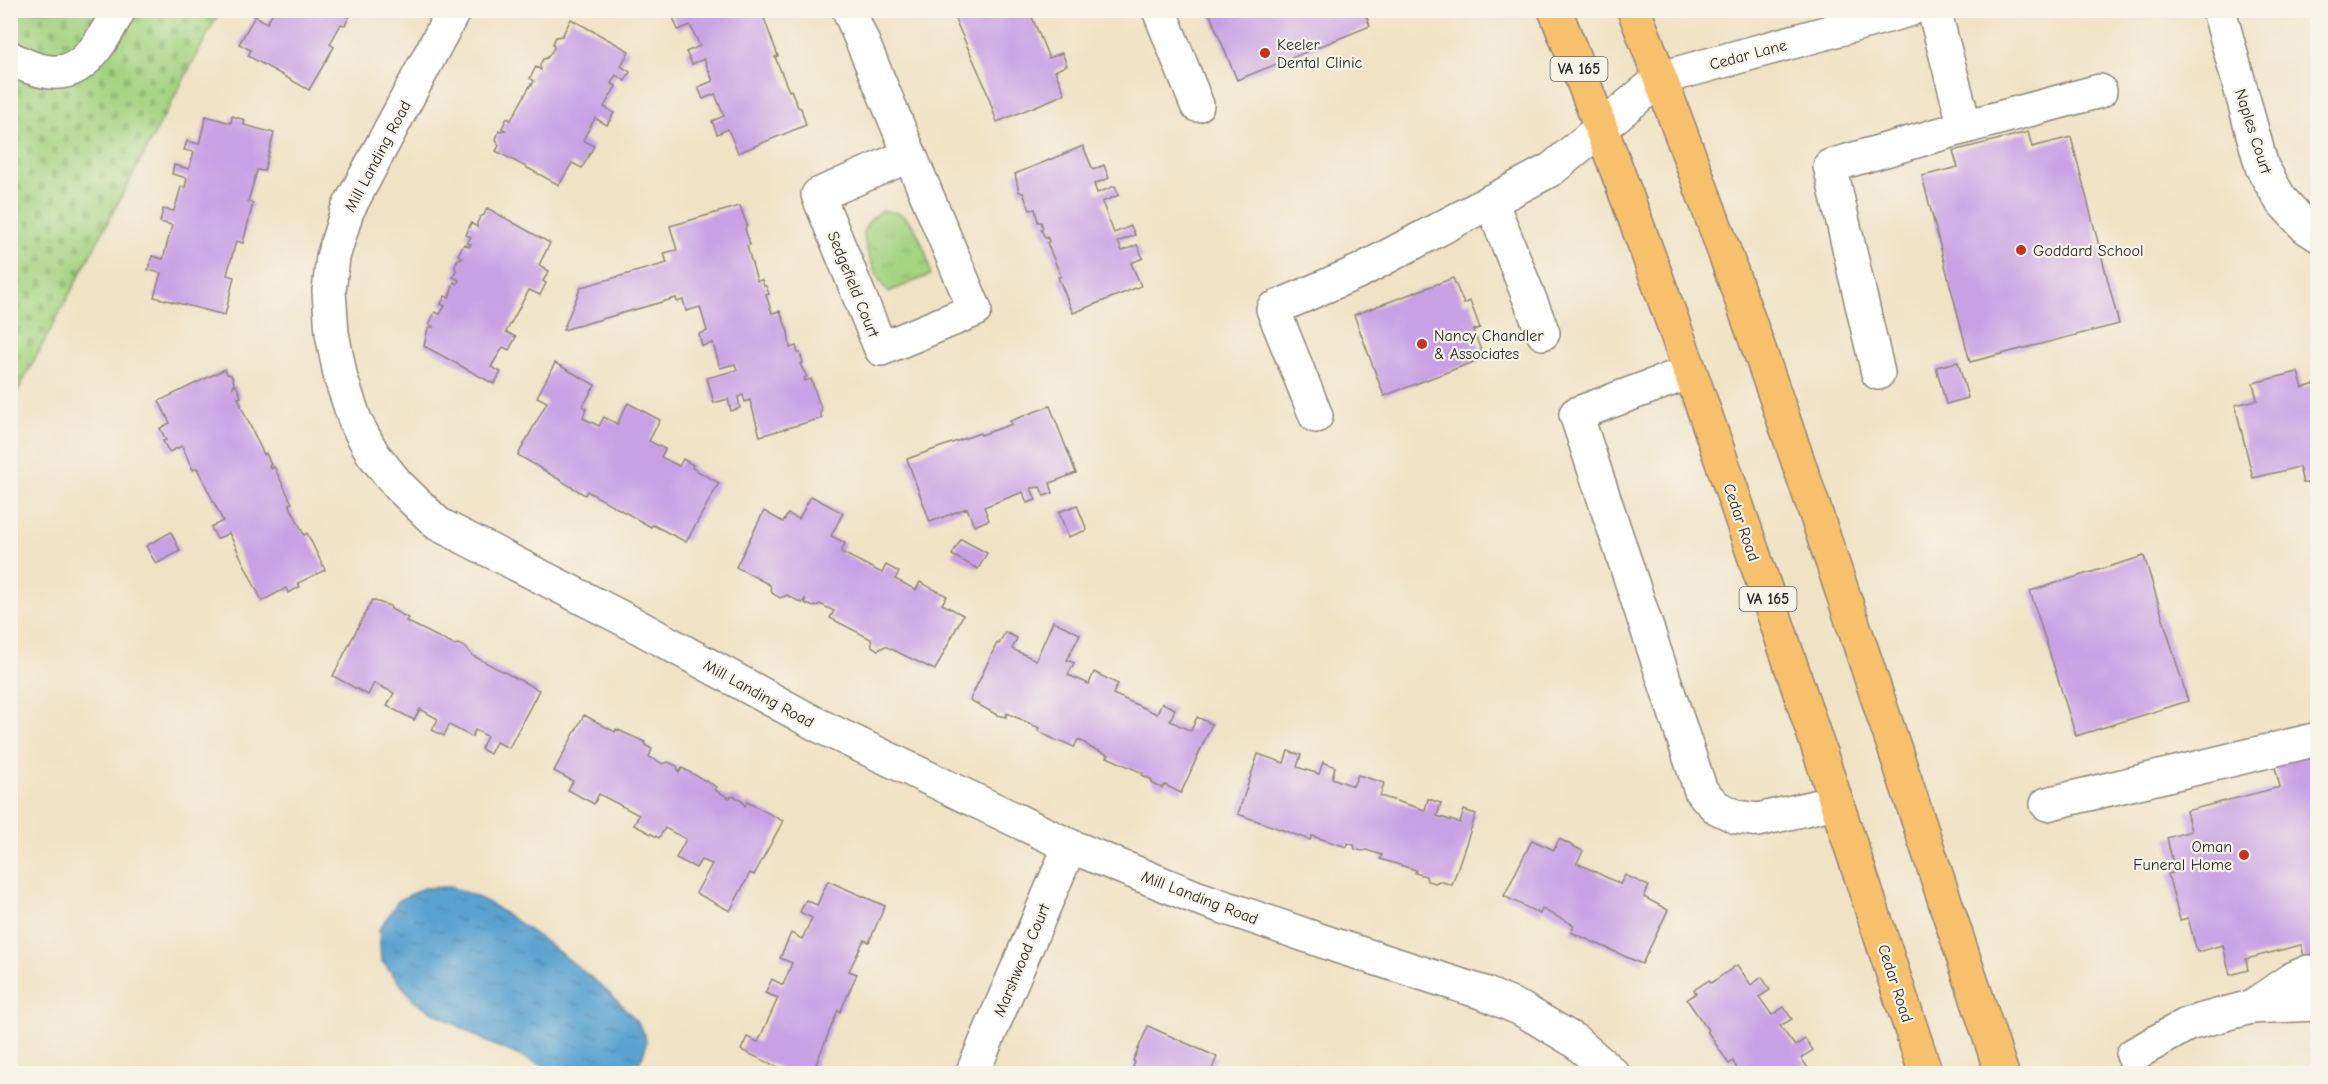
<svg xmlns="http://www.w3.org/2000/svg" width="2328" height="1084" font-family="'Comic Neue',sans-serif">
  <defs>
    <pattern id="grass-tufts" width="24" height="20" patternUnits="userSpaceOnUse" patternTransform="scale(1.5)"><rect width="24" height="20" fill="#a4d381"/><path d="M3 7l-1-3M5 7V3M7 7l1-3M15 17l-1-3M17 17v-4M19 17l1-3" fill="none" stroke="#8db570"/></pattern>
    <pattern id="cemetery-stones" width="16" height="16" patternUnits="userSpaceOnUse" patternTransform="scale(1.5)"><rect width="16" height="16" fill="#a4d381"/><path d="M2 7V4a2 2 0 0 1 4 0v3zM10 15v-3a2 2 0 0 1 4 0v3z" fill="#8db570"/></pattern>
    <pattern id="water-ripples" width="26" height="14" patternUnits="userSpaceOnUse" patternTransform="scale(1.5)"><rect width="26" height="14" fill="#5aa2d0"/><path d="M2 4q2-2 4 0t4 0M15 11q2-2 4 0t4 0" fill="none" stroke="#4b84a9"/></pattern>
  </defs>
  <rect width="100%" height="100%" fill="#f7f3e8"/>
  <filter id="ink" filterUnits="userSpaceOnUse"><feTurbulence type="fractalNoise" baseFrequency=".0167" numOctaves="2"/><feDisplacementMap in="SourceGraphic" scale="12" xChannelSelector="R" yChannelSelector="G"/><feConvolveMatrix kernelMatrix="1 2 1 2 8 2 1 2 1" color-interpolation-filters="sRGB"/></filter>
  <filter id="wash" filterUnits="userSpaceOnUse"><feTurbulence type="fractalNoise" baseFrequency=".008" numOctaves="4" result="noise"/><feDisplacementMap in="SourceGraphic" scale="24" xChannelSelector="R" yChannelSelector="G"/><feGaussianBlur stdDeviation="1.35" result="paint"/><feColorMatrix in="noise" values="0 0 0 0 0 0 0 0 0 0 0 0 0 0 0 0 0 1.4 0 .05"/><feComposite in="paint" operator="in"/></filter>
  <g filter="url(#wash)">
    <rect width="100%" height="100%" fill="#f0e2c5"/>
    <path fill="url(#grass-tufts)" stroke="#687f56" stroke-width="1.5" d="M882,211C908,210 914,225 923,246C927,256 930,264 930,275L888,292C878,281 860,242 865,228C869,220 875,215 882,211Z"/>
    <path fill="url(#cemetery-stones)" stroke="#687f56" stroke-width="1.5" d="M11,11H220L11,404Z"/>
    <path fill="url(#water-ripples)" stroke="#42667e" stroke-width="1.5" d="M451,887C462,891 474,895 485,901C517,919 634,1003 645,1036C649,1049 639,1063 632,1073H560L489,1043L415,1002L381,960L379,930L398,901L423,888Z"/>
    <g id="blocks">
      <g fill="#c8a0e5">
        <path d="M274,10H353L345,25L341,24L330,44L334,47L309,90L248,56L251,50L239,44L255,16L267,23Z"/>
        <path d="M679,10H761L778,56L775,57L789,91L791,90L798,107L801,108L806,125L738,153L728,129L717,134L712,121L724,116L715,94L703,99L698,87L713,81L704,59L692,64L686,52L700,46L690,25L678,30L673,17L680,13Z"/>
        <path d="M951,10H1029L1049,58L1062,53L1067,65L1055,71L1065,94L997,122L984,84Z"/>
        <path d="M1208,10H1364L1370,26L1237,80Z"/>
        <path d="M571,19L629,51L621,66L630,72L625,81L616,75L611,83L616,86L604,107L614,113L607,125L595,118L583,140L594,146L582,168L572,163L559,185L496,151L499,146L496,139L499,131L505,130L502,128L507,118L511,120L531,84L532,85L534,81L530,78L536,67L541,70L540,65L543,59L547,58L554,48L553,43L556,37L562,36Z"/>
        <path d="M206,116L231,123L232,116L245,120L244,125L274,133L264,171L257,170L248,202L253,203L243,243L236,241L227,275L234,277L225,315L154,297L161,273L148,270L152,256L163,259L172,225L160,222L163,209L174,211L181,187H185L187,178L172,174L174,165L189,169L194,152L184,150L187,141L199,144Z"/>
        <path d="M2028,132L2032,147L2071,137L2119,324L1970,362L1922,176L1958,167L1953,151Z"/>
        <path d="M1083,146L1093,170L1104,165L1109,178L1094,184L1097,193L1115,186L1119,195L1102,202L1114,233L1131,226L1135,235L1118,242L1122,251L1137,245L1143,258L1131,263L1141,286L1073,313L1058,277L1061,276L1047,243L1049,241L1047,237L1045,238L1041,229L1043,228L1041,222H1038L1035,209L1030,210L1023,193L1019,192L1015,174Z"/>
        <path d="M740,206L747,225L745,228L750,245L747,246L757,281L762,280L764,286H766L769,294L766,295L772,313L780,311L788,332L790,348L796,346L798,353H800L803,363L800,364L807,377L804,378L805,381L811,379L822,411L820,412L822,418L760,436L750,400L745,402L743,395L738,397L740,408L731,411L728,399L714,403L707,378L737,370L735,364L720,368L713,343L702,346L699,334L707,331L700,307L686,311L683,300L677,302L676,298L563,330L581,287L667,263L664,253L677,250L670,226Z"/>
        <path d="M487,208L550,243L539,265L549,271L543,281L546,283L540,295L529,290L506,332L516,337L509,350L503,347L491,367L501,372L494,384L424,346L428,328L433,327L429,324L435,312L440,314L445,306L441,304L445,296L449,298L454,282L457,284L459,280L453,277L456,271L455,265L458,259L463,258L458,255L464,244L469,247L471,244L467,243L471,237L466,235L471,223L477,227V223L480,217L484,215Z"/>
        <path d="M1453,278L1464,304L1470,301L1480,328L1473,330L1484,358L1384,396L1354,315Z"/>
        <path d="M1958,362L1968,398L1946,404L1936,367Z"/>
        <path d="M555,363L595,385L583,406L586,408L583,418L599,426L604,417L617,424L628,403L660,420L649,441L665,449L661,457L679,466L683,459L693,465L692,468L719,483L686,542L653,525L651,527L587,491L585,495L518,455L547,402L537,397Z"/>
        <path d="M225,369L227,374L231,375L234,382L233,387L236,385L241,397L238,398L241,404H240L264,455L266,453L271,465L269,466L271,469L274,467L292,503L289,504L304,535L307,533L325,570L298,583L300,587L288,593L286,588L262,601L229,533L217,539L211,527L223,521L197,468L193,470L182,446L169,452L163,441L166,440L160,428L170,423L159,401Z"/>
        <path d="M2298,372L2303,388L2318,383V484L2303,483L2299,467L2253,478L2235,405L2257,400L2253,383Z"/>
        <path d="M1050,406L1076,473L1050,483L1053,493L1044,496L1040,487L1031,488L1036,500L1027,503L1023,492L984,507L989,520L974,526L967,508L930,522L907,459L980,433L981,435L1012,424L1010,421Z"/>
        <path d="M811,496L843,513L831,536L845,543L841,552L882,573L886,565L899,572L895,579L916,590L920,582L947,596L942,604L963,615L935,670L885,646L878,650L872,646L871,639L830,618L834,611L820,604L813,607L805,603V599L802,603L787,595L780,598L772,593L770,585L736,567L764,511L783,522L788,514L799,519Z"/>
        <path d="M1077,505L1087,530L1068,537L1059,512Z"/>
        <path d="M171,532L180,551L156,564L146,546Z"/>
        <path d="M961,539L987,553L978,569L952,555Z"/>
        <path d="M2144,556L2188,701L2076,736L2030,591Z"/>
        <path d="M372,600L390,606L391,609L408,618L406,621L454,645L458,644L465,647L473,656L539,690L509,748L496,742L490,754L481,749L487,736L475,730L472,737L449,725L444,736L432,730L438,719L420,709L414,720L387,706L394,693L374,683L368,695L333,676Z"/>
        <path d="M1053,621L1080,634L1067,660L1074,663L1068,675L1089,684L1094,672L1118,684L1113,694L1157,714L1162,703L1175,709L1170,721L1191,731L1197,717L1212,724L1181,793L1165,785L1162,788L1153,784L1151,779L1142,775L1143,773L1107,757L1109,755L1091,748L1083,742L1078,740L1074,747L1061,741L1059,742L1038,731L1039,728L1007,713L1006,717L997,715L970,700L997,643L999,644L1005,632L1017,638L1012,649L1036,660Z"/>
        <path d="M584,715L615,732L616,729L645,742V745L652,749L649,757L663,764L668,762L677,766L679,773L682,768L717,787L715,790L729,798L734,796L741,800L745,806L747,802L783,821L754,875L750,873L730,911L696,893L712,864L701,860L696,868L676,858L686,839L665,828L659,838L634,825L639,815L599,794L594,804L568,790L573,781L554,771Z"/>
        <path d="M2308,743L2318,776V988L2313,989L2301,945L2246,959L2248,970L2230,975L2223,945L2197,952L2188,918L2180,920L2168,874L2175,872L2167,838L2191,831L2186,811L2280,787L2271,752Z"/>
        <path d="M1288,751L1301,755L1297,767L1319,774L1323,762L1335,767L1332,778L1353,786L1358,775L1384,783L1380,796L1425,810L1428,799L1441,803L1437,816L1460,823L1464,810L1476,814L1452,885L1439,881L1435,883L1427,881L1426,876L1415,873L1416,870L1380,859L1382,855L1366,850L1362,851L1355,849L1354,845L1348,843L1347,847L1312,836L1310,840L1238,814L1258,754L1284,763Z"/>
        <path d="M1559,839L1583,851L1577,863L1620,884L1625,875L1649,886L1644,897L1668,910L1642,964L1571,932L1574,925L1542,909L1540,914L1504,896L1532,840L1554,850Z"/>
        <path d="M828,881L885,906L869,942L864,940L849,971L857,974L840,1012L838,1010L812,1074H793L741,1050L747,1037L758,1042L778,998L765,993L772,979L783,985L792,963L780,958L791,933L802,939L812,918L800,912L806,900L817,905Z"/>
        <path d="M1737,965L1751,985L1762,977L1770,990L1759,997L1772,1015L1784,1007L1792,1019L1780,1026L1795,1046L1805,1039L1813,1050L1801,1058L1812,1074L1739,1073L1733,1061L1729,1064L1707,1031L1708,1030L1687,1000L1696,993L1694,990L1709,980L1711,983Z"/>
        <path d="M1148,1026L1217,1057L1210,1074H1130L1135,1062L1133,1061Z"/>
        <path d="M1296,1067L1314,1073V1074H1294Z"/>
      </g>
    </g>
  </g>
  <g filter="url(#ink)">
    <use href="#blocks" fill-opacity="0" stroke="#8e8678" stroke-width="1.5"/>
    <g fill="none" stroke-linecap="round" stroke-linejoin="round">
      <defs>
        <g id="minor">
          <path d="M454,10L347,211L333,257L329,291L332,333L341,379L356,423L373,454L398,485L438,524L624,619L820,726L1070,846L1195,897L1337,946L1484,993L1521,1009L1575,1041L1613,1074"/>
          <path d="M849,10L975,310L881,349L818,195L910,155"/>
          <path d="M1159,10L1197,105"/>
          <path d="M2219,10L2262,167L2281,200L2306,227L2318,235"/>
          <path d="M10,58C72,91 90,63 119,10"/>
          <path d="M1965,127L2100,91"/>
          <path d="M1491,201L1543,333"/>
          <path d="M1690,372L1576,414L1701,791L1716,807L1737,817L1758,820L1836,802"/>
          <path d="M1878,373L1830,166L1965,127L1934,10"/>
          <path d="M1316,416L1273,309L1360,271L1552,169L1661,78L1909,10"/>
          <path d="M2047,804L2318,739"/>
          <path d="M2251,1007L2292,979L2308,972"/>
          <path d="M2133,1055L2188,1024L2251,1007L2318,1004"/>
          <path d="M972,1074L1070,846"/>
        </g>
        <g id="major">
          <path d="M1555,10C1694,359 1808,717 1926,1074"/>
          <path d="M1634,10C1770,360 1884,718 2002,1074"/>
        </g>
      </defs>
      <use href="#minor" stroke="#8e8678" stroke-width="36"/>
      <use href="#major" stroke="#8e8678" stroke-width="36"/>
      <use href="#minor" stroke="#fff" stroke-width="33"/>
      <use href="#major" stroke="#f7c06c" stroke-width="33"/>
    </g>
  </g>
  <g fill="#c8321e" stroke="#f7f3e8" stroke-width="2">
    <circle cx="1265" cy="53" r="6"/>
    <circle cx="2021" cy="250" r="6"/>
    <circle cx="1422" cy="344" r="6"/>
    <circle cx="2244" cy="855" r="6"/>
  </g>
  <g text-anchor="middle" stroke-width="4.5" stroke-linejoin="round" paint-order="stroke">
    <g fill="#f7f3e8" stroke="#686764" stroke-width="1.5">
      <rect x="1550.5" y="57" width="57" height="24" rx="4.5"/>
      <rect x="1739.5" y="587" width="57" height="24" rx="4.5"/>
    </g>
    <g font-size="15" font-weight="bold" fill="#2b2b2b">
      <text x="1579" y="74">VA 165</text>
      <text x="1768" y="604">VA 165</text>
    </g>
    <g font-size="16" fill="#2b2b2b" stroke="#f7f3e8" text-anchor="start">
      <text x="1277" y="50">Keeler<tspan x="1277" dy="18">Dental Clinic</tspan></text>
      <text x="2033" y="256">Goddard School</text>
      <text x="1434" y="341">Nancy Chandler<tspan x="1434" dy="18">&amp; Associates</tspan></text>
      <text x="2232" y="852" text-anchor="end">Oman<tspan x="2232" dy="18">Funeral Home</tspan></text>
    </g>
    <g font-size="16" fill="#2b2b2b" stroke="#f7f3e8">
      <text transform="translate(1748 54) rotate(-15)" y="6">Cedar Lane</text>
      <text transform="translate(2254 131) rotate(72)" y="6">Naples Court</text>
      <text transform="translate(377 156) rotate(-62)" y="6">Mill Landing Road</text>
      <text transform="translate(854 284) rotate(68)" y="6">Sedgefield Court</text>
      <text transform="translate(1742 522) rotate(71)" y="6">Cedar Road</text>
      <text transform="translate(759 693) rotate(29)" y="6">Mill Landing Road</text>
      <text transform="translate(1200 897) rotate(21)" y="6">Mill Landing Road</text>
      <text transform="translate(1021 960) rotate(-67)" y="6">Marshwood Court</text>
      <text transform="translate(1896 983) rotate(72)" y="6">Cedar Road</text>
    </g>
  </g>
  <rect width="2328" height="1084" fill="none" stroke="#f7f3e8" stroke-width="36"/>
</svg>
